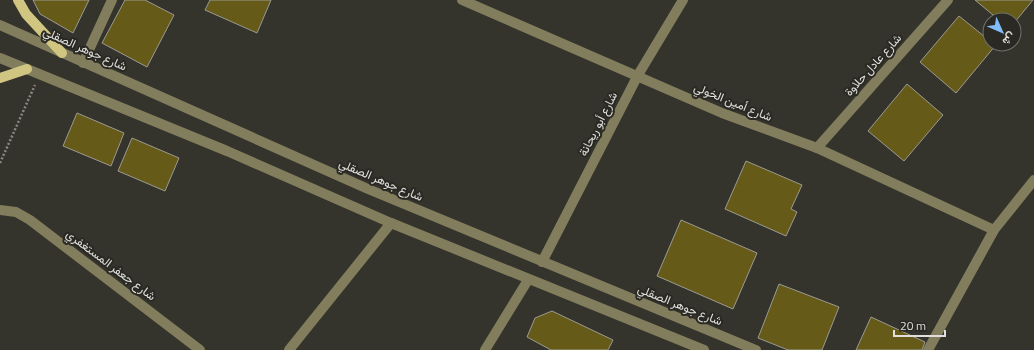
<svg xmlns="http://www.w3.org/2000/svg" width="1034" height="350" font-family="'Titillium Web',Vazirmatn,sans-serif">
  <rect width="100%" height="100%" fill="#34332c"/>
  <g fill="#655a18" stroke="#9c9b93">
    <path d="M33,0H89L73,33L40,14Z"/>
    <path d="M125,0H145L174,15L147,67L102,43Z"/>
    <path d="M210,0H271L257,33L205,10Z"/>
    <path d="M975,0H1033L1014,23V20H999Z"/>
    <path d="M959,16L990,41V44L995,46L956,93L920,62Z"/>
    <path d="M907,84L943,115L904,161L868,131Z"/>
    <path d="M77,113L124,133L111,166L63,146Z"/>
    <path d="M132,138L179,158L165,191L118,171Z"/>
    <path d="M746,161L802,185L791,209L797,212L786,236L725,209Z"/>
    <path d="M681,220L757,253L733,309L657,276Z"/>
    <path d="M779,284L839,307L822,350H788L758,338Z"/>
    <path d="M552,311L613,340L608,350H551L527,337L535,318Z"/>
    <path d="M871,317L925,342L922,350H856Z"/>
  </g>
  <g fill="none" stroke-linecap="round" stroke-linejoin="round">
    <path stroke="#8a8984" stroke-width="2.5" stroke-dasharray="2 2" stroke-linecap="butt" d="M0,163L35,85"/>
    <g stroke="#827d5c" stroke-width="10">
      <path d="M462,0L722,113L817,148L994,230"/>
      <path d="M0,25L368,189L756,350"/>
      <path d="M0,58L227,151L391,223L704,350"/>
      <path d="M83,63L112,0"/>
      <path d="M817,148L948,0"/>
      <path d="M0,210L16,212L30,220L200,350"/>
      <path d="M542,262L638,75L683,0"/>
      <path d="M289,350L391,223"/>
      <path d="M485,350L528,280"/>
      <path d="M928,350L994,230L1034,180"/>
    </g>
    <g stroke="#d1c681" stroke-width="10">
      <path d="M18,0L26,14L62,53"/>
      <path d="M0,78L27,69"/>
    </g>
  </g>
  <g text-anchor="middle" stroke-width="4" stroke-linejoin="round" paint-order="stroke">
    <g font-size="12" fill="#e0dfdb" stroke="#2a2923">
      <text transform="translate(85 49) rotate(24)" y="4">شارع جوهر الصقلي</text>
      <text transform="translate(873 65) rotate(-48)" y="4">شارع عادل حلاوة</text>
      <text transform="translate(733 102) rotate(22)" y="4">شارع أمين الخولي</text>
      <text transform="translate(598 124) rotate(-63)" y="4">شارع أبو ريحانة</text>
      <text transform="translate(381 180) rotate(23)" y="4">شارع جوهر الصقلي</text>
      <text transform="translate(111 265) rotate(37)" y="4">شارع جعفر المستغفري</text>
      <text transform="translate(680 305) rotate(22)" y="4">شارع جوهر الصقلي</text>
    </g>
  </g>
  <g transform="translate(1002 32) rotate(135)"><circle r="19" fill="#2a2923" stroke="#73726d"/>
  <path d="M0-3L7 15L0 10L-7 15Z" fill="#80bdfa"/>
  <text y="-6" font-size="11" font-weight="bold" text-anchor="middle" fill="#e0dfdb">ش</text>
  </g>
  <path d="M894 330v6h51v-6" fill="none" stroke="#e0dfdb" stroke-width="2"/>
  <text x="900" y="330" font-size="12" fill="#e0dfdb" stroke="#2a2923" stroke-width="3" paint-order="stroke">20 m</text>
</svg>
